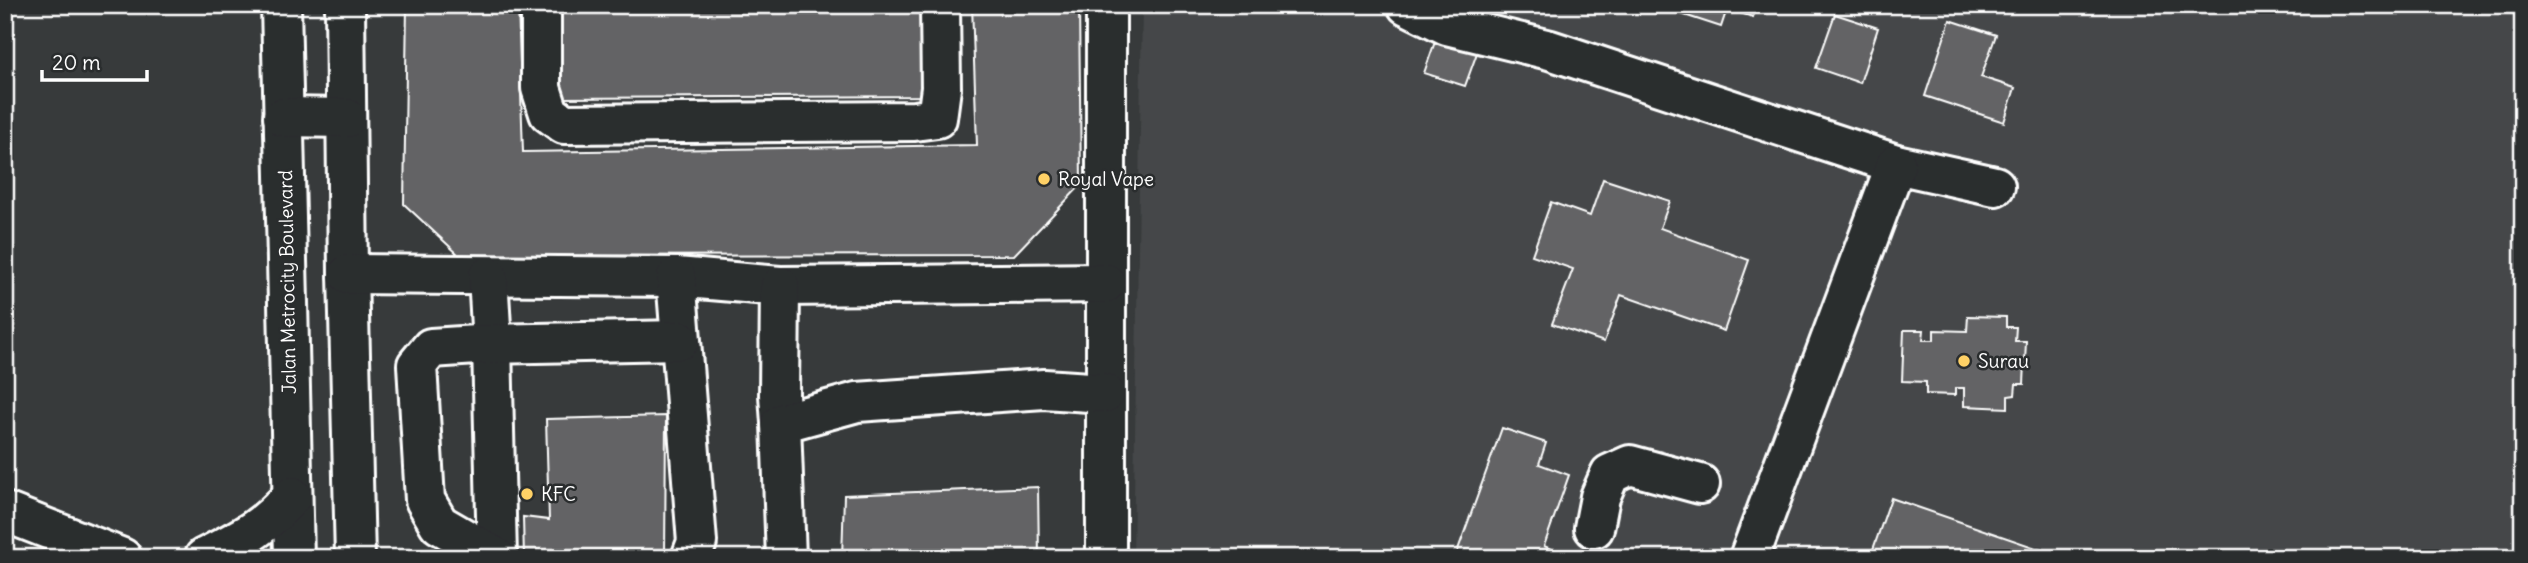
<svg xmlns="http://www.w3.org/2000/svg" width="2528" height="563" font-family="Delius,sans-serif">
  <rect width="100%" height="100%" fill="#373a3b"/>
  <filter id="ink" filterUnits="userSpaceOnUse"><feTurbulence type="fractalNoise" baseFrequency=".0143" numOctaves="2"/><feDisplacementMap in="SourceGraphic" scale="14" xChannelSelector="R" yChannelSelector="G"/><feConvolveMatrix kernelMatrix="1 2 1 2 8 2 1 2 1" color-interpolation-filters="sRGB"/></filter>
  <g filter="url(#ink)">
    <path fill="#444748" d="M1142,5H2523V558H1133Z"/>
    <g fill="#636465" stroke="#fff" stroke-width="2">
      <path d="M407,5H518L523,152L977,145L972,5H1079L1081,185L1014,255L460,256L404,204Z"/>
      <path d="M559,5H929V96L561,98Z"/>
      <path d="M1670,5H1757L1753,17L1727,9L1721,27L1669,10Z"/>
      <path d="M1835,14L1878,28L1860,83L1816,68Z"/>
      <path d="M1950,20L1996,35L1981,77L2015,88L2004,122L1925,96Z"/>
      <path d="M1437,36L1478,50L1465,86L1424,73Z"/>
      <path d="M1603,179L1670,201L1660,228L1749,260L1724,331L1621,295L1604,342L1552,324L1573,269L1532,255L1551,202L1590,216Z"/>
      <path d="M1968,316L2006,317V327H2016L2015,341H2026L2024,384H2016L2015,395L2008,396V408L1964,406V388H1955V395L1926,394V382L1902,381L1904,330H1924L1923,340H1934V330L1967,331Z"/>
      <path d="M666,416L665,558H524L523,517L549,520L546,419Z"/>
      <path d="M1502,428L1546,443L1539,464L1569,475L1544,546L1571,558H1455Z"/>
      <path d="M1038,487L1039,558H842L844,495Z"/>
      <path d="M1891,498L2042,550L2039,558H1870Z"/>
    </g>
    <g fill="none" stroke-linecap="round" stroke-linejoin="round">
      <defs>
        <g id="minor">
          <path d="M281,5L294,558"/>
          <path d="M345,5L348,274L355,558"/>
          <path d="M541,5V88L549,113L564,124L914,121L937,118L941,88L940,5"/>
          <path d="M1106,5V558"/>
          <path d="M1407,5L1447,25L1550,50L1896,164L1995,186"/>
          <path d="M283,117L346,118"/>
          <path d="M348,274L676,277L780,286L1106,283"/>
          <path d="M488,276L492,344L497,558"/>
          <path d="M676,277L697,542L691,558"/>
          <path d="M780,286L779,395L781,423"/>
          <path d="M1594,528L1600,497L1610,474L1630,465L1700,484"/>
          <path d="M496,557L439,524L425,500L417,365L431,348L492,344L680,340"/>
          <path d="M786,558L781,423L857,402L1044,389L1105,393"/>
          <path d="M1749,558L1896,164"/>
        </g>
        <g id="major">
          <path d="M5,512L122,558"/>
          <path d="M204,558C242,538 263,529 292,496"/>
        </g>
      </defs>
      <use href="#minor" stroke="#fff" stroke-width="44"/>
      <use href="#major" stroke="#fff" stroke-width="44"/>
      <use href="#minor" stroke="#2a2d2e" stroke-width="38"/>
      <use href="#major" stroke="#2a2d2e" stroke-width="38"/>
    </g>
  </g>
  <g fill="#ffd166" stroke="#2a2d2e" stroke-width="2.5">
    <circle cx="1044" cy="179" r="7"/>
    <circle cx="1964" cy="361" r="7"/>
    <circle cx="527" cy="494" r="7"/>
  </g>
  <g text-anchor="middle" stroke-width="5" stroke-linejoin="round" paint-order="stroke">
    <g font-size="19" fill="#fff" stroke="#2a2d2e" text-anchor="start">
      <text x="1058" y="186">Royal Vape</text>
      <text x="1978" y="368">Surau</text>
      <text x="541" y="501">KFC</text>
    </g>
    <g font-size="19" fill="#fff" stroke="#2a2d2e">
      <text transform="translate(287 282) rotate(-91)" y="7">Jalan Metrocity Boulevard</text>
    </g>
  </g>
  <rect width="2528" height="563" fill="none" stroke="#2a2d2e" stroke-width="28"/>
  <rect x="14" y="14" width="2500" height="535" fill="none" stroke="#fff" stroke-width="2.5" filter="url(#ink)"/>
  <path d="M42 70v10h105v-10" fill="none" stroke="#ffffff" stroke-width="3.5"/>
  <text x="52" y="70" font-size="21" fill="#ffffff" stroke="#2a2d2e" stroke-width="5" paint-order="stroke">20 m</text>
</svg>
